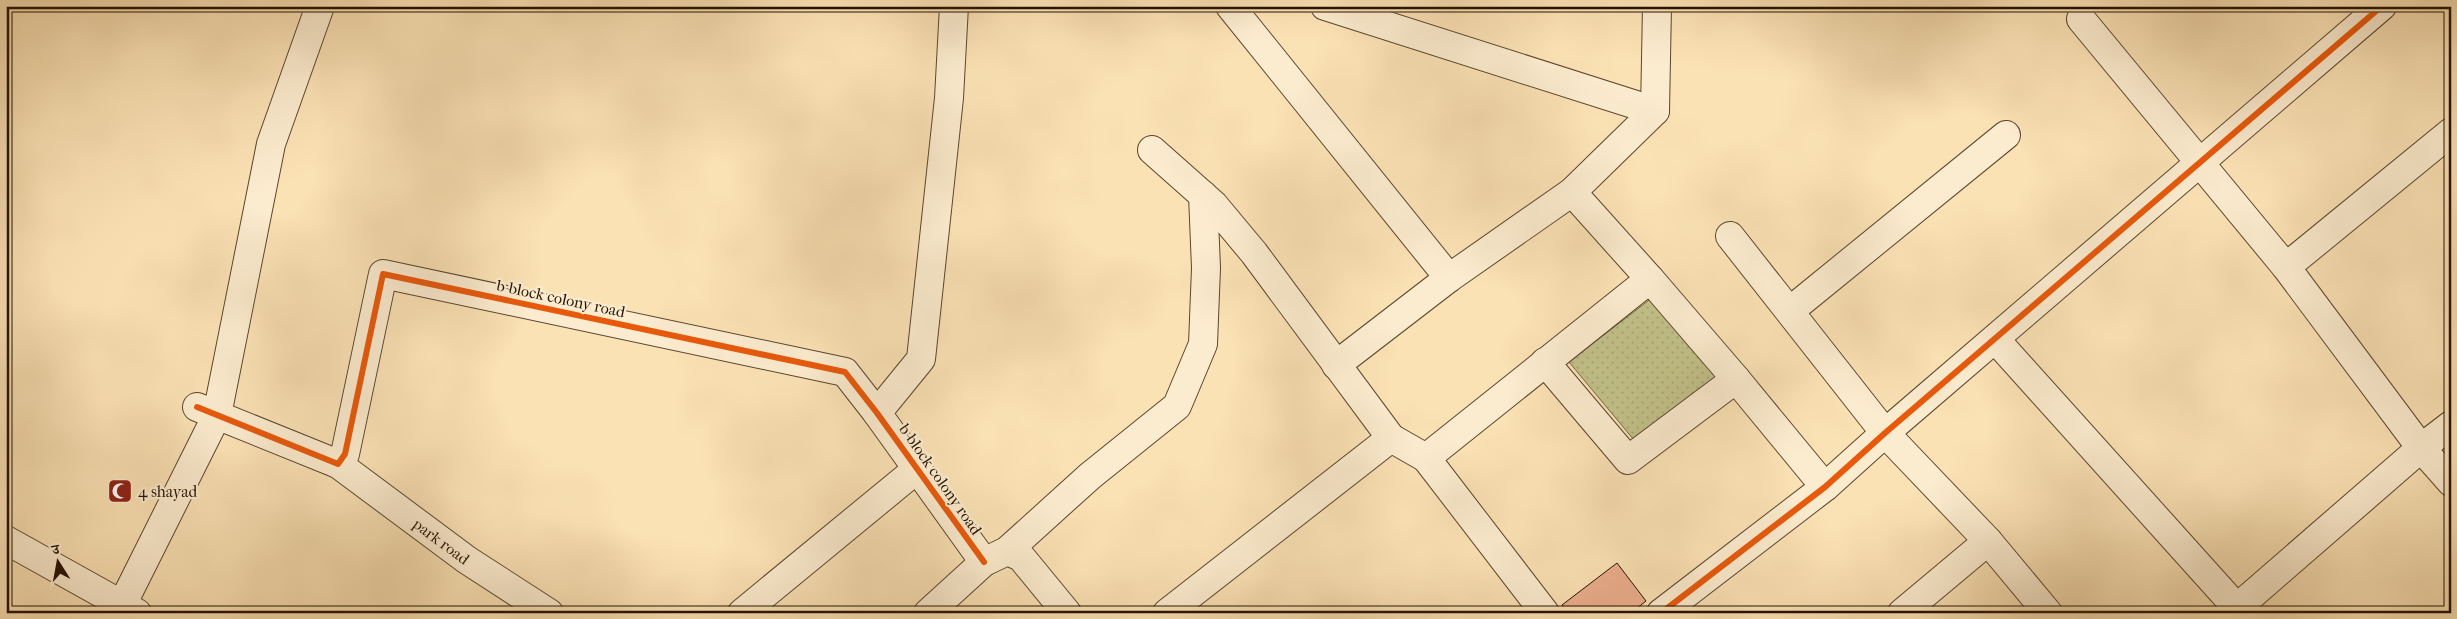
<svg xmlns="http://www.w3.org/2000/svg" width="2457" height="619" font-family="'IM FELL French Canon','Noto Serif Devanagari',serif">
  <defs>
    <pattern id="park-dots" width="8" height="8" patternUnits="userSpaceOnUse" patternTransform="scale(1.25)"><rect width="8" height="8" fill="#c3c28a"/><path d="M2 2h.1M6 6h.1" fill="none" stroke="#a7a675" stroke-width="1.8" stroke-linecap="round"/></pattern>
  </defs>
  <rect width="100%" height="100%" fill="#fbe2b5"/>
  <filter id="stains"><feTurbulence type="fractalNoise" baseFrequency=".004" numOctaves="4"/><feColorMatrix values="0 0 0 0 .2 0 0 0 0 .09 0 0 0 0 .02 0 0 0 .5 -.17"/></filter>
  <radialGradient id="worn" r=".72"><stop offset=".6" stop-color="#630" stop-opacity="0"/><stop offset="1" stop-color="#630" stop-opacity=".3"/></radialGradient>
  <path fill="url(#park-dots)" stroke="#746a45" d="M1653,297L1716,377L1634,440L1569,362Z"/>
  <path fill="#ecae8d" stroke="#241200" d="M1617,563L1646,601L1631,613H1567L1562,605Z"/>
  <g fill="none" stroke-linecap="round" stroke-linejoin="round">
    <defs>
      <g id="street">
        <path d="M1230,6L1449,278"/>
        <path d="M1325,6L1655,111"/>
        <path d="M2081,19L2286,267L2421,448L2451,482"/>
        <path d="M1152,150L1214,205L1254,253L1391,438L1167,613"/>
        <path d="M1572,192L1655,111L1657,6"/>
        <path d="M1730,236L1885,433L1988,541L2048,613"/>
        <path d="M2286,267L2451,132"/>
        <path d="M1650,279L1736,379"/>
        <path d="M1791,310L2006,135"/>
        <path d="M1995,339L2237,608"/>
        <path d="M1545,362L1628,460L1736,379L1825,487"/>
        <path d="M1336,365L1449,278L1572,192L1650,279L1426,458L1391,438"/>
        <path d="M197,407L338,464L345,454L383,274L845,372L877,413L984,562"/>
        <path d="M877,413L921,359L949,98L954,6"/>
        <path d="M1426,458L1545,613"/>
        <path id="s1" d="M338,464L467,560L549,613"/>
        <path d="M6,540L137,613"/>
        <path d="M1007,551L1090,476L1177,406L1203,344L1206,268L1203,195"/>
        <path d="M118,613L217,415L271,144L320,6"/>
        <path d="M742,613L917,469"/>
        <path d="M928,613L984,562L1007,551L1021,557L1067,613"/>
        <path d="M1661,613L1825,487L1885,433L2382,6"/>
        <path d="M1902,613L1988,541"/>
        <path d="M2231,613L2421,448L2451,425"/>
      </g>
    </defs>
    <use href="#street" stroke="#5a462d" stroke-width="30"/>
    <use href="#street" stroke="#fceccf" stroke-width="28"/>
    <defs>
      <g id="cycleway">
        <path d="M197,407L338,464L345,454L383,274L845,372L877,413L984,562"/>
        <path d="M1661,613L1825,487L1885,433L2382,6"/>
      </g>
    </defs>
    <use href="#cycleway" stroke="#fceccf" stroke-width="9"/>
    <use href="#cycleway" stroke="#e8590c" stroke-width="6"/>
  </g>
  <defs>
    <symbol id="mosque-square" viewBox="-11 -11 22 22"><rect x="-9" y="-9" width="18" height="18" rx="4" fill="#8f2418" stroke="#fceccf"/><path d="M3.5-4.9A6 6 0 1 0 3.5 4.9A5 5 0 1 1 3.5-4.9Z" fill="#fff"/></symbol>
  </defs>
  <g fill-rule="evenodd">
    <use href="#mosque-square" x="106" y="477" width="28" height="28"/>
  </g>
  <g text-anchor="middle" stroke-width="4.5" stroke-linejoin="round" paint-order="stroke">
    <g font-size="16" fill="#241200" stroke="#fceccf">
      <text transform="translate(561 298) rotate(12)" y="6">b-block colony road</text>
      <text transform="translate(941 479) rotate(55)" y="6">b-block colony road</text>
      <text dy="6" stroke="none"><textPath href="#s1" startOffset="129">park road</textPath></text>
    </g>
    <g font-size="16" fill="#241200" stroke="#fceccf" text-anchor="start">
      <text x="138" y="497">4 shayad</text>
    </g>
  </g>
  <rect width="2457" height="619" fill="none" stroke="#fbe2b5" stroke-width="25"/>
  <rect x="8" y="8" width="2442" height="604" fill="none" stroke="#241200" stroke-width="2.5"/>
  <rect x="12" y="12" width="2432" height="594" fill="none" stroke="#241200"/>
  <g transform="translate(58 562) rotate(349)" stroke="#fceccf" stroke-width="4" paint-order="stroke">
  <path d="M0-4L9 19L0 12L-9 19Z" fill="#241200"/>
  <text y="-8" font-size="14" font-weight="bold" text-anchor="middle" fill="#241200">उ</text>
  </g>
  <rect width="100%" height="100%" filter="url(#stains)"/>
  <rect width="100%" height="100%" fill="url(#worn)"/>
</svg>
